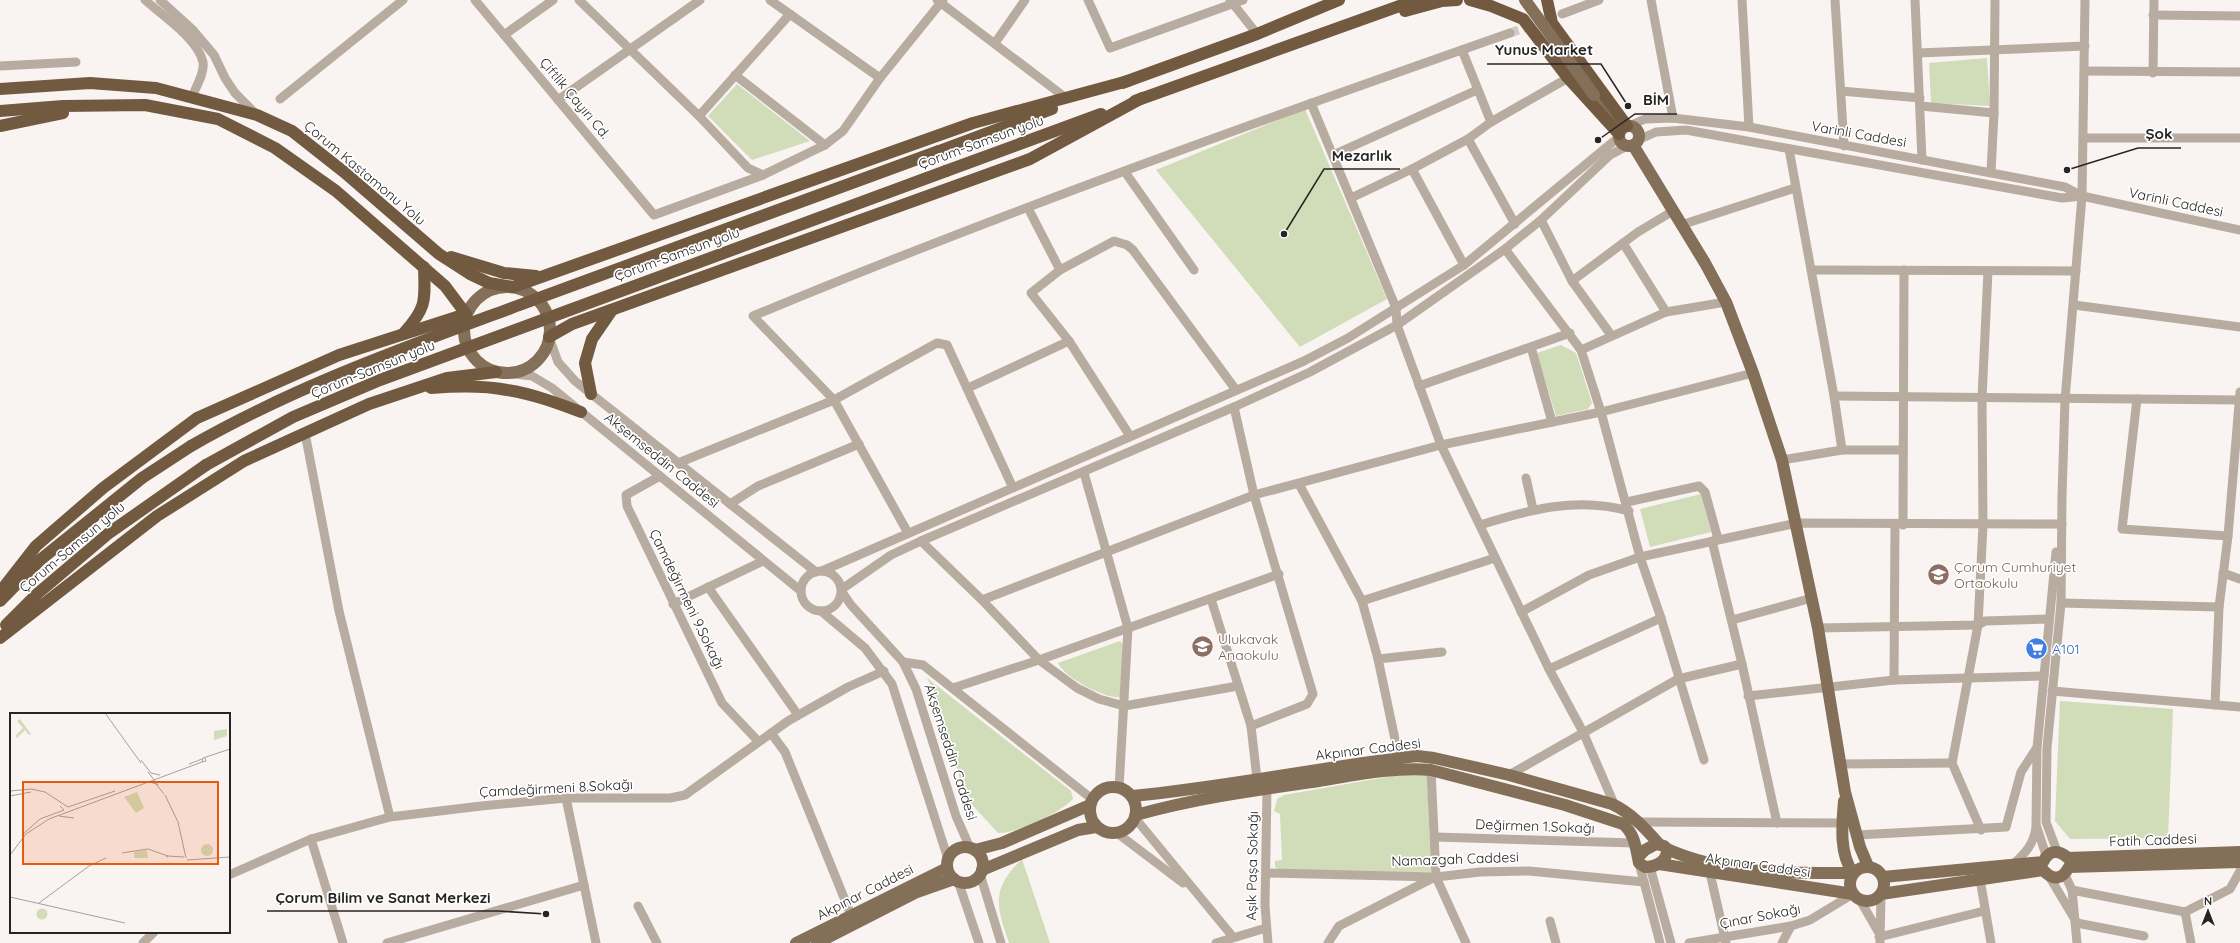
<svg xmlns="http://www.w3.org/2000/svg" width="2240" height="943" font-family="Quicksand,sans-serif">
  <rect width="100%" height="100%" fill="#f9f3f1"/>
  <g fill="#d1dcb9">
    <path d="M1987,58L1990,106L1931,103L1929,63Z"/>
    <path d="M737,84L810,141L752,160L708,116Z"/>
    <path d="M1305,109L1387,299L1300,347L1156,170Z"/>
    <path d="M1561,345L1576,353L1592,403L1588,409L1556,416L1537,353Z"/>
    <path d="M1701,494L1711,532L1650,547L1640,509Z"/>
    <path d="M1120,641L1123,644L1120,697C1105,699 1065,678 1058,663Z"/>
    <path d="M927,678L1071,791L1073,799C1060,813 1016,834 998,833L966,798L933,690Z"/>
    <path d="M2060,701L2173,709L2168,838L2070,839L2055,821Z"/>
    <path d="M1427,774L1431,872L1283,871L1275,867V861L1282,860L1280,814L1274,811L1277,799L1284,795L1398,775Z"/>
    <path d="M1022,859L1050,943H1009C996,906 991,888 1022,859Z"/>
  </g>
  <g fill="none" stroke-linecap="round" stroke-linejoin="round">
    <path stroke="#cfcac8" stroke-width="9" stroke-dasharray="9 4.5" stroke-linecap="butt" d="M1510,33L1533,25"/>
    <g stroke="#b7ac9f" stroke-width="9">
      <path d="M145,0C162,15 198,39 203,62C205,72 196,87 192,97"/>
      <path d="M160,0L192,29L214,55L225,78L235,93L257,115"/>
      <path d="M475,0L654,215L763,175L825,145L843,131L880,78"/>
      <path d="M579,0L699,116L748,168L763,175"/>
      <path d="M770,0L880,78L943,0"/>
      <path d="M937,0L1066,98"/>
      <path d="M1088,0L1110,48L1243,0"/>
      <path d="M1230,0L1257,34"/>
      <path d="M1651,0L1673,118"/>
      <path d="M1742,0L1749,127"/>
      <path d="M1835,0L1844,146"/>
      <path d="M1915,0L1922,160"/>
      <path d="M1562,14L1599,0"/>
      <path d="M2153,15L2240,16"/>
      <path d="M504,35L553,0"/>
      <path d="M995,43L1025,0"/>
      <path d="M1462,50L1491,122"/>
      <path d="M1918,53L2085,46"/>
      <path d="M0,66L76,62"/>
      <path d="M2085,71L2240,72"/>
      <path d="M2153,73L2154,0"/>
      <path d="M735,75L825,145"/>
      <path d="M1841,91L1920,98"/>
      <path d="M280,99L403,0"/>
      <path d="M558,100L700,0"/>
      <path d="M1311,103L1396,308L1397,325L1441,445L1549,669L1583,732L1615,806"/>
      <path d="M1921,106L1994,113"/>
      <path d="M699,116L790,14"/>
      <path d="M1629,126L1645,119L1673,118L1749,127L2065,187L2082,196L2240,230"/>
      <path d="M2084,138H2240"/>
      <path d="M1468,139L1515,224"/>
      <path d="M1638,140L1656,132L1686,130L2062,198L2082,196"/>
      <path d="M1789,149L1834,396L1842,450"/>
      <path d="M1333,155L1477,90"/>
      <path d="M1412,169L1464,265"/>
      <path d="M1125,172L1194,270"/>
      <path d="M1991,172L1994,113L1995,0"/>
      <path d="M1351,198L1412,169L1468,139L1491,122L1568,78"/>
      <path d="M1028,208L1060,270"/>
      <path d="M1541,220L1572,281L1611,335"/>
      <path d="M1681,225L1795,188"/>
      <path d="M1623,243L1666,312"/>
      <path d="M1505,249L1581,350L1601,412L1640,557L1661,618L1704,760"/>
      <path d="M1812,270L2076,271"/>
      <path d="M1572,281L1638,232L1673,211"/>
      <path d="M2074,305L2240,327"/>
      <path d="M549,337L558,362L575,381L816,572"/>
      <path d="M1531,347L1552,422"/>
      <path d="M1581,350L1666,312L1726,302"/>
      <path d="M496,372L532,376L552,388L801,591"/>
      <path d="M1419,386L1570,333"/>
      <path d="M968,388L1069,341"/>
      <path d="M1834,396L2240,400"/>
      <path d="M2137,399L2122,529L2228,536"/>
      <path d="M1234,407L1254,495L1313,694L1307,704L1251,726"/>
      <path d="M305,433L339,611L390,817"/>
      <path d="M1130,436L1069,341L1031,293L1060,270L1114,241L1127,245L1133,250L1236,390"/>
      <path d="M1782,460L1842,450H1903"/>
      <path d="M678,463L834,400L937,343L947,345L1013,488"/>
      <path d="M1084,473L1128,628L1119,788"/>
      <path d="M660,476L626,495L627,506L722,703L758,741"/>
      <path d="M1526,478L1533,509"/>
      <path d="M1299,484L1362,601L1378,659L1399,758"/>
      <path d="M1627,502L1699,486L1705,492L1718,539"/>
      <path d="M730,504L758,486L859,444"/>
      <path d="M1480,525C1529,510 1577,496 1629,511"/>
      <path d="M1903,525L1904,270"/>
      <path d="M908,533L834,400L753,316C1001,213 1256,122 1510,33"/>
      <path d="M921,541L982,600L1039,660L1077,688L1099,699L1124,706L1238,686"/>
      <path d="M1712,541L1742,664L1777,823"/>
      <circle cx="821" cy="591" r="20"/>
      <path d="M822,571L1304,361L1348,338L1464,265L1619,137"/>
      <path d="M2223,573L2240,579"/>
      <path d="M708,587L798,715"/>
      <path d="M842,589L891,555L921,541L1234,407L1310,372L1397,325L1505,249L1541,220L1610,155L1627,146"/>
      <path d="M842,592L851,605L903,662L916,689L956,816L970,848"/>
      <path d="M1211,599L1251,726L1257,779"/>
      <path d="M982,600L1254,495L1441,445L1601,412L1753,373"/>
      <path d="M1362,601L1495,558"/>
      <path d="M2061,603L2219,607"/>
      <path d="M673,604L763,561"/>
      <path d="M821,611L865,648L892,684L948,859"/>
      <path d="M1521,612L1589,575L1640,557L1797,523L2062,524"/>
      <path d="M1732,620L1812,598"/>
      <path d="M1818,628L1978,625L1985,621L2049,619"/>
      <path d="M1378,659L1442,652"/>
      <path d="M903,662L923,665L1092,799"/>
      <path d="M1549,669L1661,618"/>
      <path d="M1894,680L1895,524"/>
      <path d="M953,688L1039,660L1279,574"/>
      <path d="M2052,691L2240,707"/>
      <path d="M1748,696L1894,680L2044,676"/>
      <path d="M2215,705L2219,607L2228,536L2240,392"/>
      <path d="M771,733L785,752L851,915"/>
      <path d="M1841,764L1952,763"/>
      <path d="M1431,770L1436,877L1466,943"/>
      <path d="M1509,775L1678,679L1742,664"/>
      <path d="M1267,789L1265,906L1268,943"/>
      <path d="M566,798L596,943"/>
      <path d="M1135,818L1233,937"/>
      <path d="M1639,822L1842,823"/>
      <path d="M1981,830L1952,763L1978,625L1983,525L1982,398L1988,271"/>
      <path d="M1117,833L1183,883"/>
      <path d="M1857,835L2006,827L2021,772L2036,749"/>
      <path d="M1435,837L1634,843"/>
      <path d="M311,839L343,943"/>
      <path d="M2057,851L2046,822L2047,748L2061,603L2062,496L2065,400L2082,196L2085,0"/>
      <path d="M2046,855L2036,825L2037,748L2056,552"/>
      <path d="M1639,863L1660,943"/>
      <path d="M2012,865C2025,854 2034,844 2036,827"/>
      <path d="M1650,867L1671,943"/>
      <path d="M1266,873L1436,877L1480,872L1529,871L1644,882"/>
      <path d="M1710,873L1726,943"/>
      <path d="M980,874L1001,943"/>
      <path d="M229,875L311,839L390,817L481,806L566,798H670L685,795L788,721L848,687L884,671"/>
      <path d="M2065,875L2072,890L2077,943"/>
      <path d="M2049,876L2077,923L2144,936"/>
      <path d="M1980,879L1991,943"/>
      <path d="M958,881L979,943"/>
      <path d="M2072,890L2185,912L2230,889L2240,871"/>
      <path d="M1860,900L1879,933"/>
      <path d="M638,906L657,943"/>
      <path d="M2185,912L2191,943"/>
      <path d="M1550,921L1556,943"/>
      <path d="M1879,937L1984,911"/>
      <path d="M143,943L154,932"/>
      <path d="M387,943L584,885"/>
      <path d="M1216,943L1266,928"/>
      <path d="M1328,943L1339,926L1435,877"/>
      <path d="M1689,943L1791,926L1810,920L1853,894"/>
      <path d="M1782,943L1791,926"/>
      <path d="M1880,943L1881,894"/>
    </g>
    <g stroke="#847059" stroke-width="12">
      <path d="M1594,95L1622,129"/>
      <circle cx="1629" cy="136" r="10"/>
      <path d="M1633,145L1705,263L1726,302L1753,373L1782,460L1818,628L1845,792L1860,847L1868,866"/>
      <circle cx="507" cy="330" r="43"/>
      <circle cx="1113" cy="810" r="23"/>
      <path d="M1132,796C1227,787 1321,767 1417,756L1434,758L1509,775L1612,804C1631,813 1645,828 1659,844"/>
      <path d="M1844,801C1842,824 1839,854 1853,873"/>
      <path d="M1136,815C1196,798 1257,790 1319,781C1356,775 1393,767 1431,770L1565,805L1623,824C1635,834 1636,849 1639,863L1645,867C1656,867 1668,861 1667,849L1664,846L1656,844L1645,850L1639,856"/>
      <circle cx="965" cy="865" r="18"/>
      <path d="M1667,849C1725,875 1791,873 1853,873"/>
      <path d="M975,850L1002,843L1090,805"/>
      <path d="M1659,864L1853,894"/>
      <circle cx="1867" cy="884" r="17"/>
      <path d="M982,870L1078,830L1096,827"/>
      <path d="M1883,877L2043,862C2049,850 2058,849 2068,858L2240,852"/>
      <path d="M1881,894L2043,870C2053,881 2062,880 2069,867L2240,862"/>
      <path d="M796,943L947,868"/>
      <path d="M817,943L917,892L954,879"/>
    </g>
    <g stroke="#715a40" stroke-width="12">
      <path d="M1470,0L1491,6L1523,19L1568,78L1619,134"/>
      <path d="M1547,0L1552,23L1627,126"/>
      <path d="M1405,11L1442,1L1457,0"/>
      <path d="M1122,83L1257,34L1339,0"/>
      <path d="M0,89L90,83L156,88L257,115L292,131L344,172L439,254L470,274L489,283L513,287L973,123L1128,81"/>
      <path d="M1135,101L1416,0"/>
      <path d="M0,111L63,106L145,105L218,119L275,148L336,191L445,286L466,314L339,355L197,418L103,488L36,546L0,592"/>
      <path d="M0,126L63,113"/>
      <path d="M939,151L1052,109"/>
      <path d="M946,171L1101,114"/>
      <path d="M451,257L504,273L536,276"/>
      <path d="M404,333C427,307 425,301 424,267"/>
      <path d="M549,337L572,324L1030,159L1142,98"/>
      <path d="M431,388C456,386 482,385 507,390C533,394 557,403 581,412"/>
      <path d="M591,394L585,363L592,339L612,310"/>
      <path d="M0,601L40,560L142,478L191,446"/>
      <path d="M6,625L37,594L109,533L206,465"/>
      <path d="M0,638L157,516L244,461L369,404L447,378L496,372"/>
    </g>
    <path stroke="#847059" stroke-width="12" d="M1525,0L1594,95"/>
    <g stroke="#715a40" stroke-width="12">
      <path d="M191,446C297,385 412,345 525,303C663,251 801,201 939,151"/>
      <path d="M206,465L293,417L380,380L946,171"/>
    </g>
  </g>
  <defs>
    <symbol id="school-disc" viewBox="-11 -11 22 22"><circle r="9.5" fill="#8d6e63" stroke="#fff"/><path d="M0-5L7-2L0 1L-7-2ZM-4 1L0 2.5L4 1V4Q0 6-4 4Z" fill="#fff"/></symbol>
    <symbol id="supermarket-disc" viewBox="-11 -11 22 22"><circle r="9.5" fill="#3f7fe0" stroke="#fff"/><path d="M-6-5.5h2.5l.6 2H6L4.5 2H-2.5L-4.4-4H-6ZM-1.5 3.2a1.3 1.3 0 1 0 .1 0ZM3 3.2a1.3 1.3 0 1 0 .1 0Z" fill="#fff"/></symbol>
  </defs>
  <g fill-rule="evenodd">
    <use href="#school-disc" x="1926" y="562" width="25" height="25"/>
    <use href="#school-disc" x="1190" y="634" width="25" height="25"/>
    <use href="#supermarket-disc" x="2024" y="636" width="25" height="25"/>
  </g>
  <g text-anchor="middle" stroke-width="3.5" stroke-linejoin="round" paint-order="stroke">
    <g font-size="14" fill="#272524" stroke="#fff">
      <text transform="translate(575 98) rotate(50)" y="5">Çiftlik Çayırı Cd.</text>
      <text transform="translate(1859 134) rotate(10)" y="5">Varinli Caddesi</text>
      <text transform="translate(981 142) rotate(-20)" y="5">Çorum-Samsun yolu</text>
      <text transform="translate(365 173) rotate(40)" y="5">Çorum Kastamonu Yolu</text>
      <text transform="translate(2176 202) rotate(12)" y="5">Varinli Caddesi</text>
      <text transform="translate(677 254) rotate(-20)" y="5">Çorum-Samsun yolu</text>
      <text transform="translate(373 369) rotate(-22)" y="5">Çorum-Samsun yolu</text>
      <text transform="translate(662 460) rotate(39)" y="5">Akşemseddin Caddesi</text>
      <text transform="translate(72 547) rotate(-40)" y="5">Çorum-Samsun yolu</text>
      <text transform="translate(687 599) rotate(64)" y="5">Çamdeğirmeni 9.Sokağı</text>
      <text transform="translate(1368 749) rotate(-7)" y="5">Akpınar Caddesi</text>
      <text transform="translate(951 752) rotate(72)" y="5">Akşemseddin Caddesi</text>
      <text transform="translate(556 788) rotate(-3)" y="5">Çamdeğirmeni 8.Sokağı</text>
      <text transform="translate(1535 826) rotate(2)" y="5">Değirmen 1.Sokağı</text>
      <text transform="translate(2153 840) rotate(-2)" y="5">Fatih Caddesi</text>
      <text transform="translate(1455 859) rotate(-2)" y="5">Namazgah Caddesi</text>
      <text transform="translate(1758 865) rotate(8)" y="5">Akpınar Caddesi</text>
      <text transform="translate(1252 866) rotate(-89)" y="5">Aşık Paşa Sokağı</text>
      <text transform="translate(865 892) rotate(-27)" y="5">Akpınar Caddesi</text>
      <text transform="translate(1760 916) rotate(-11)" y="5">Çınar Sokağı</text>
    </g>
    <g font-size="14" fill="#785e54" stroke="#fff" text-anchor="start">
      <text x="1954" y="572">Çorum Cumhuriyet<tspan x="1954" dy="16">Ortaokulu</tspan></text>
      <text x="1218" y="644">Ulukavak<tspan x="1218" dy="16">Anaokulu</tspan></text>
    </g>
    <g font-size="14" fill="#366cbe" stroke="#fff" text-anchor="start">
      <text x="2052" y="654">A101</text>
    </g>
  </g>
  <g transform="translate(10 713)">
    <rect width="220" height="220" fill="#f9f3f1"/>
    <path d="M10,6L21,21L19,22L15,17L7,25L5,23L13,15L7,8ZM217,16V23L204,27V18ZM127,79L134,95L126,100L114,84ZM191 137a6 6 0 1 1 12 0a6 6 0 1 1-12 0ZM137,137L138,145H124V139ZM26.5 201a5.5 5.5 0 1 1 11 0a5.5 5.5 0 1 1-11 0Z" fill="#d1dcb9"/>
    <path fill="none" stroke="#a5a19f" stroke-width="1" d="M95,0L131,50M195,45L196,48L192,49L193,45L220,36M131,47L141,60L150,62M179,51L192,46M138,59L148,72M140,69L146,71L154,81M0,78L21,76L35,79L58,94L105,78M155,82L168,109L176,145M0,83L21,79M49,103L64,105M12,122L30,106L54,97L50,93M112,140L138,136L158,143L156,144M0,142L16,121L39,106L192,49M158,143L174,144M177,147L220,144M0,184L115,210M29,190L79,153L96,145"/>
    <path fill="#e8590c" fill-opacity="0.15" stroke="#e8590c" stroke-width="2" d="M13,69H208V151H13Z"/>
    <rect width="220" height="220" fill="none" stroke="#272524" stroke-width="2"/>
  </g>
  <path fill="none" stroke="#272524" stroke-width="1.5" d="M1628 106L1601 64H1487M1598 140L1635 114H1677M2067 170L2138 148H2181M1284 234L1324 169H1400M546 914L498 911H267"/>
  <g fill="#272524" stroke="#fff" stroke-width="1.5">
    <circle cx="1628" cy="106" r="4"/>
    <circle cx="1598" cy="140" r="4"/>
    <circle cx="2067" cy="170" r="4"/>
    <circle cx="1284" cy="234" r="4"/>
    <circle cx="546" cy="914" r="4"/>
  </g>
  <g font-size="15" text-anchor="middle" font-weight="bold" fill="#272524" stroke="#fff" stroke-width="3.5" stroke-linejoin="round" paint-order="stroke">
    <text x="1544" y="55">Yunus Market</text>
    <text x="1656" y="105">BİM</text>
    <text x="2159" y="139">Şok</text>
    <text x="1362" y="161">Mezarlık</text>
    <text x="383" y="903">Çorum Bilim ve Sanat Merkezi</text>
  </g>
  <g transform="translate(2208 911)" stroke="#ffffff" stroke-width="3" paint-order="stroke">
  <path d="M0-3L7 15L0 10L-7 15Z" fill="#272524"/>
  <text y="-6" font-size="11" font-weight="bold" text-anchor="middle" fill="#272524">N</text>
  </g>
</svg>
